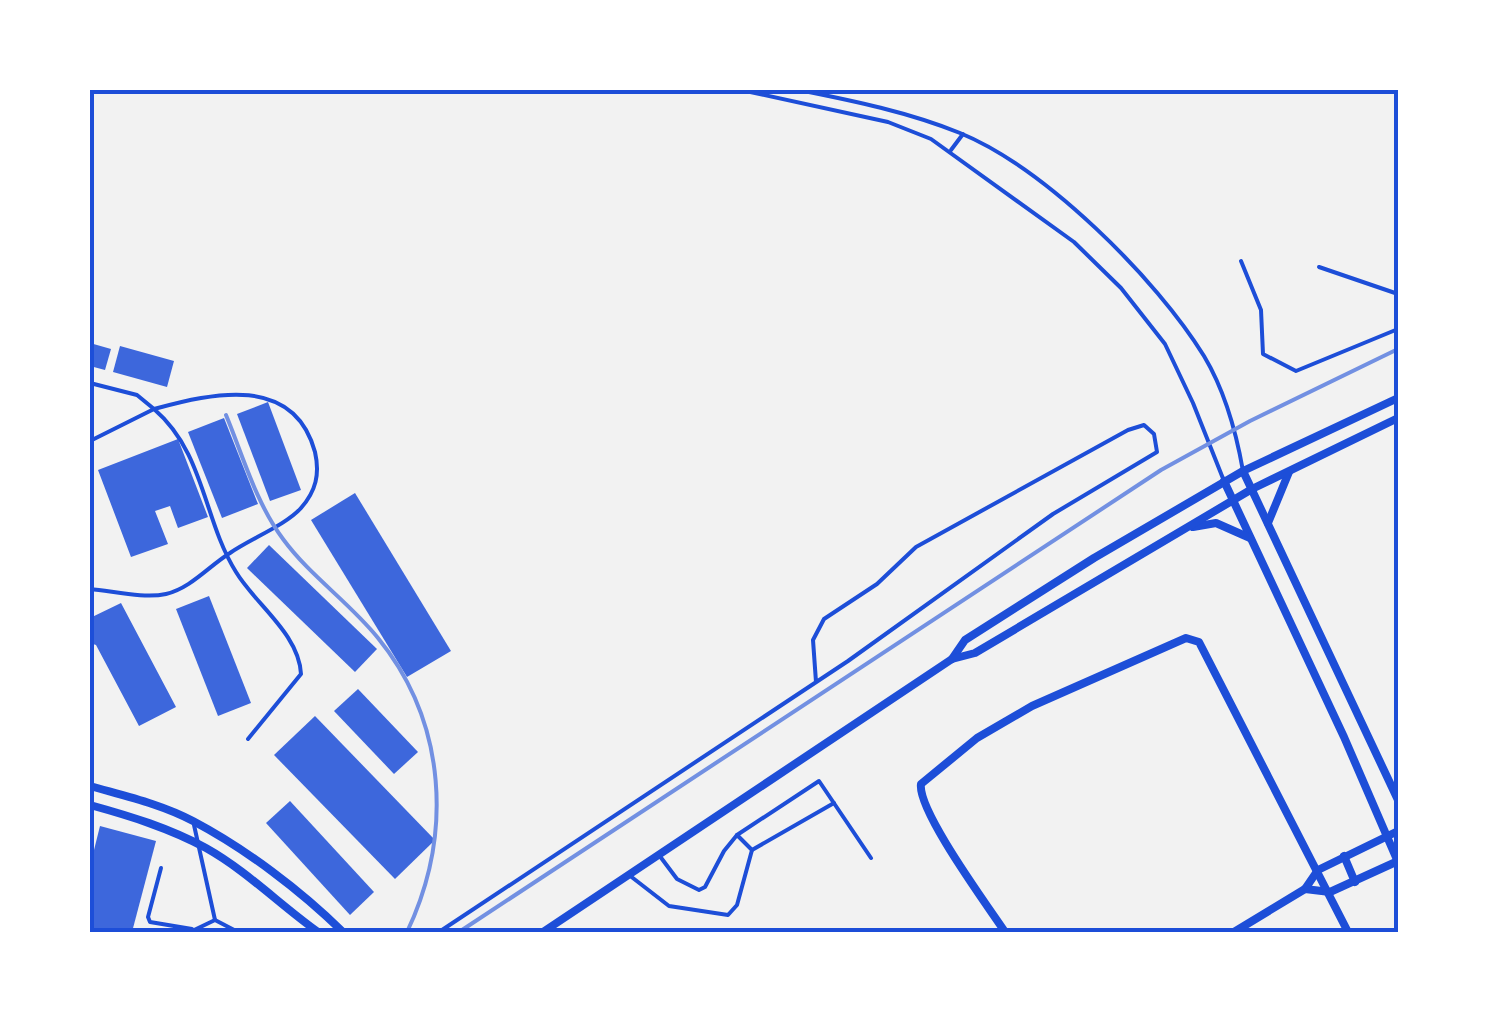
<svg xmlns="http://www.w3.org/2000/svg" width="1488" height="1022" font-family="Mulish,sans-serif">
  <rect width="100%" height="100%" fill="#f2f2f2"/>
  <g fill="#3d67dc">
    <path d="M90,343L111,349L105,370L90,366Z"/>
    <path d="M120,346L174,361L167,387L113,372Z"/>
    <path d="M268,402L301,490L270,501L237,414Z"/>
    <path d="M224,418L258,504L222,518L188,432Z"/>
    <path d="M178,439L208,517L178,528L170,506L155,511L168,544L131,557L98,470Z"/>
    <path d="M355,493L451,651L407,677L311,520Z"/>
    <path d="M269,545L377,649L355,672L247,568Z"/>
    <path d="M209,596L251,703L218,716L176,609Z"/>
    <path d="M121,603L176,707L139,726L96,645L90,643V618Z"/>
    <path d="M358,689L418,752L394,774L334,711Z"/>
    <path d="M315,716L435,840L395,879L274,755Z"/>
    <path d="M290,801L374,892L350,915L266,823Z"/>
    <path d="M100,826L156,841L132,932H90V866Z"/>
  </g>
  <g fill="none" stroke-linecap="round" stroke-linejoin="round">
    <g stroke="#1d4ed8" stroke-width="4">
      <path d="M741,90L888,122L931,139L1074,242L1121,288L1165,344L1193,403L1224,481"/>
      <path d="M799,90C854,101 908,112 960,133C1045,168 1156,278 1204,356C1225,391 1236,431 1243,471"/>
      <path d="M951,150L963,134"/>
      <path d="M1241,261L1261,310L1263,354L1296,371L1398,329"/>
      <path d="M1319,267L1398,294"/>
      <path d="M90,383L137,395L154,409L90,441"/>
      <path d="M90,589C113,591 144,599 166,594C191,588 209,566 230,553C250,539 286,525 301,508C316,491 320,474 315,452C294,374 213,393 154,409C205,453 203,519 236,572C256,605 299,634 301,674L248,739"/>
      <path d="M194,825L215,920"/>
      <path d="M737,835L819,781L871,858"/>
      <path d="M752,850L834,803"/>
      <path d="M161,868L148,917L150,922L192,929"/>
      <path d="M629,875L669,906L728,915L737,905L752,850L737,835L724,851L705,887L699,890L677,879L659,855"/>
      <path d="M190,932L215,920L238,932"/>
      <path d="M439,932L848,661L1053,514L1157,452L1154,434L1144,425L1128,430L916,547L877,584L824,619L813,640L816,682"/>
    </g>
    <g stroke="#1d4ed8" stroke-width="8">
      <path d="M1243,471L1398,800"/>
      <path d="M1224,481L1344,737L1398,862"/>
      <path d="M1268,523L1289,472"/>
      <path d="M1193,527L1216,523L1250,538"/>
      <path d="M952,659L965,640L1094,558L1243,471L1398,398"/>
      <path d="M90,786C125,796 161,804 193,821C246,849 300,890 343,932"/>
      <path d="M90,805C130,816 169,828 206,848C247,871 280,905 318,932"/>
      <path d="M1344,856L1355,882"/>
      <path d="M1305,889L1330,892L1398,861"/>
      <path d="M543,932L952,659L975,653L1252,489L1398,418"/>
      <path d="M1005,932C987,905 917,810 921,784L977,738L1032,706L1186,638L1199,642L1348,932"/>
      <path d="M1234,932L1305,889L1318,870L1398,831"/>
    </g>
    <g stroke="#7290e2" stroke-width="4">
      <path d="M226,415C243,456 256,503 283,539C310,576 349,602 378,638C447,723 453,835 407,932"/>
      <path d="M459,932L1161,470L1250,421L1398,349"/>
    </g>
  </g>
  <rect width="1488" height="1022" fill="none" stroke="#ffffff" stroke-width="185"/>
  <rect x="92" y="92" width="1304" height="838" fill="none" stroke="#1d4ed8" stroke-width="4"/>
</svg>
